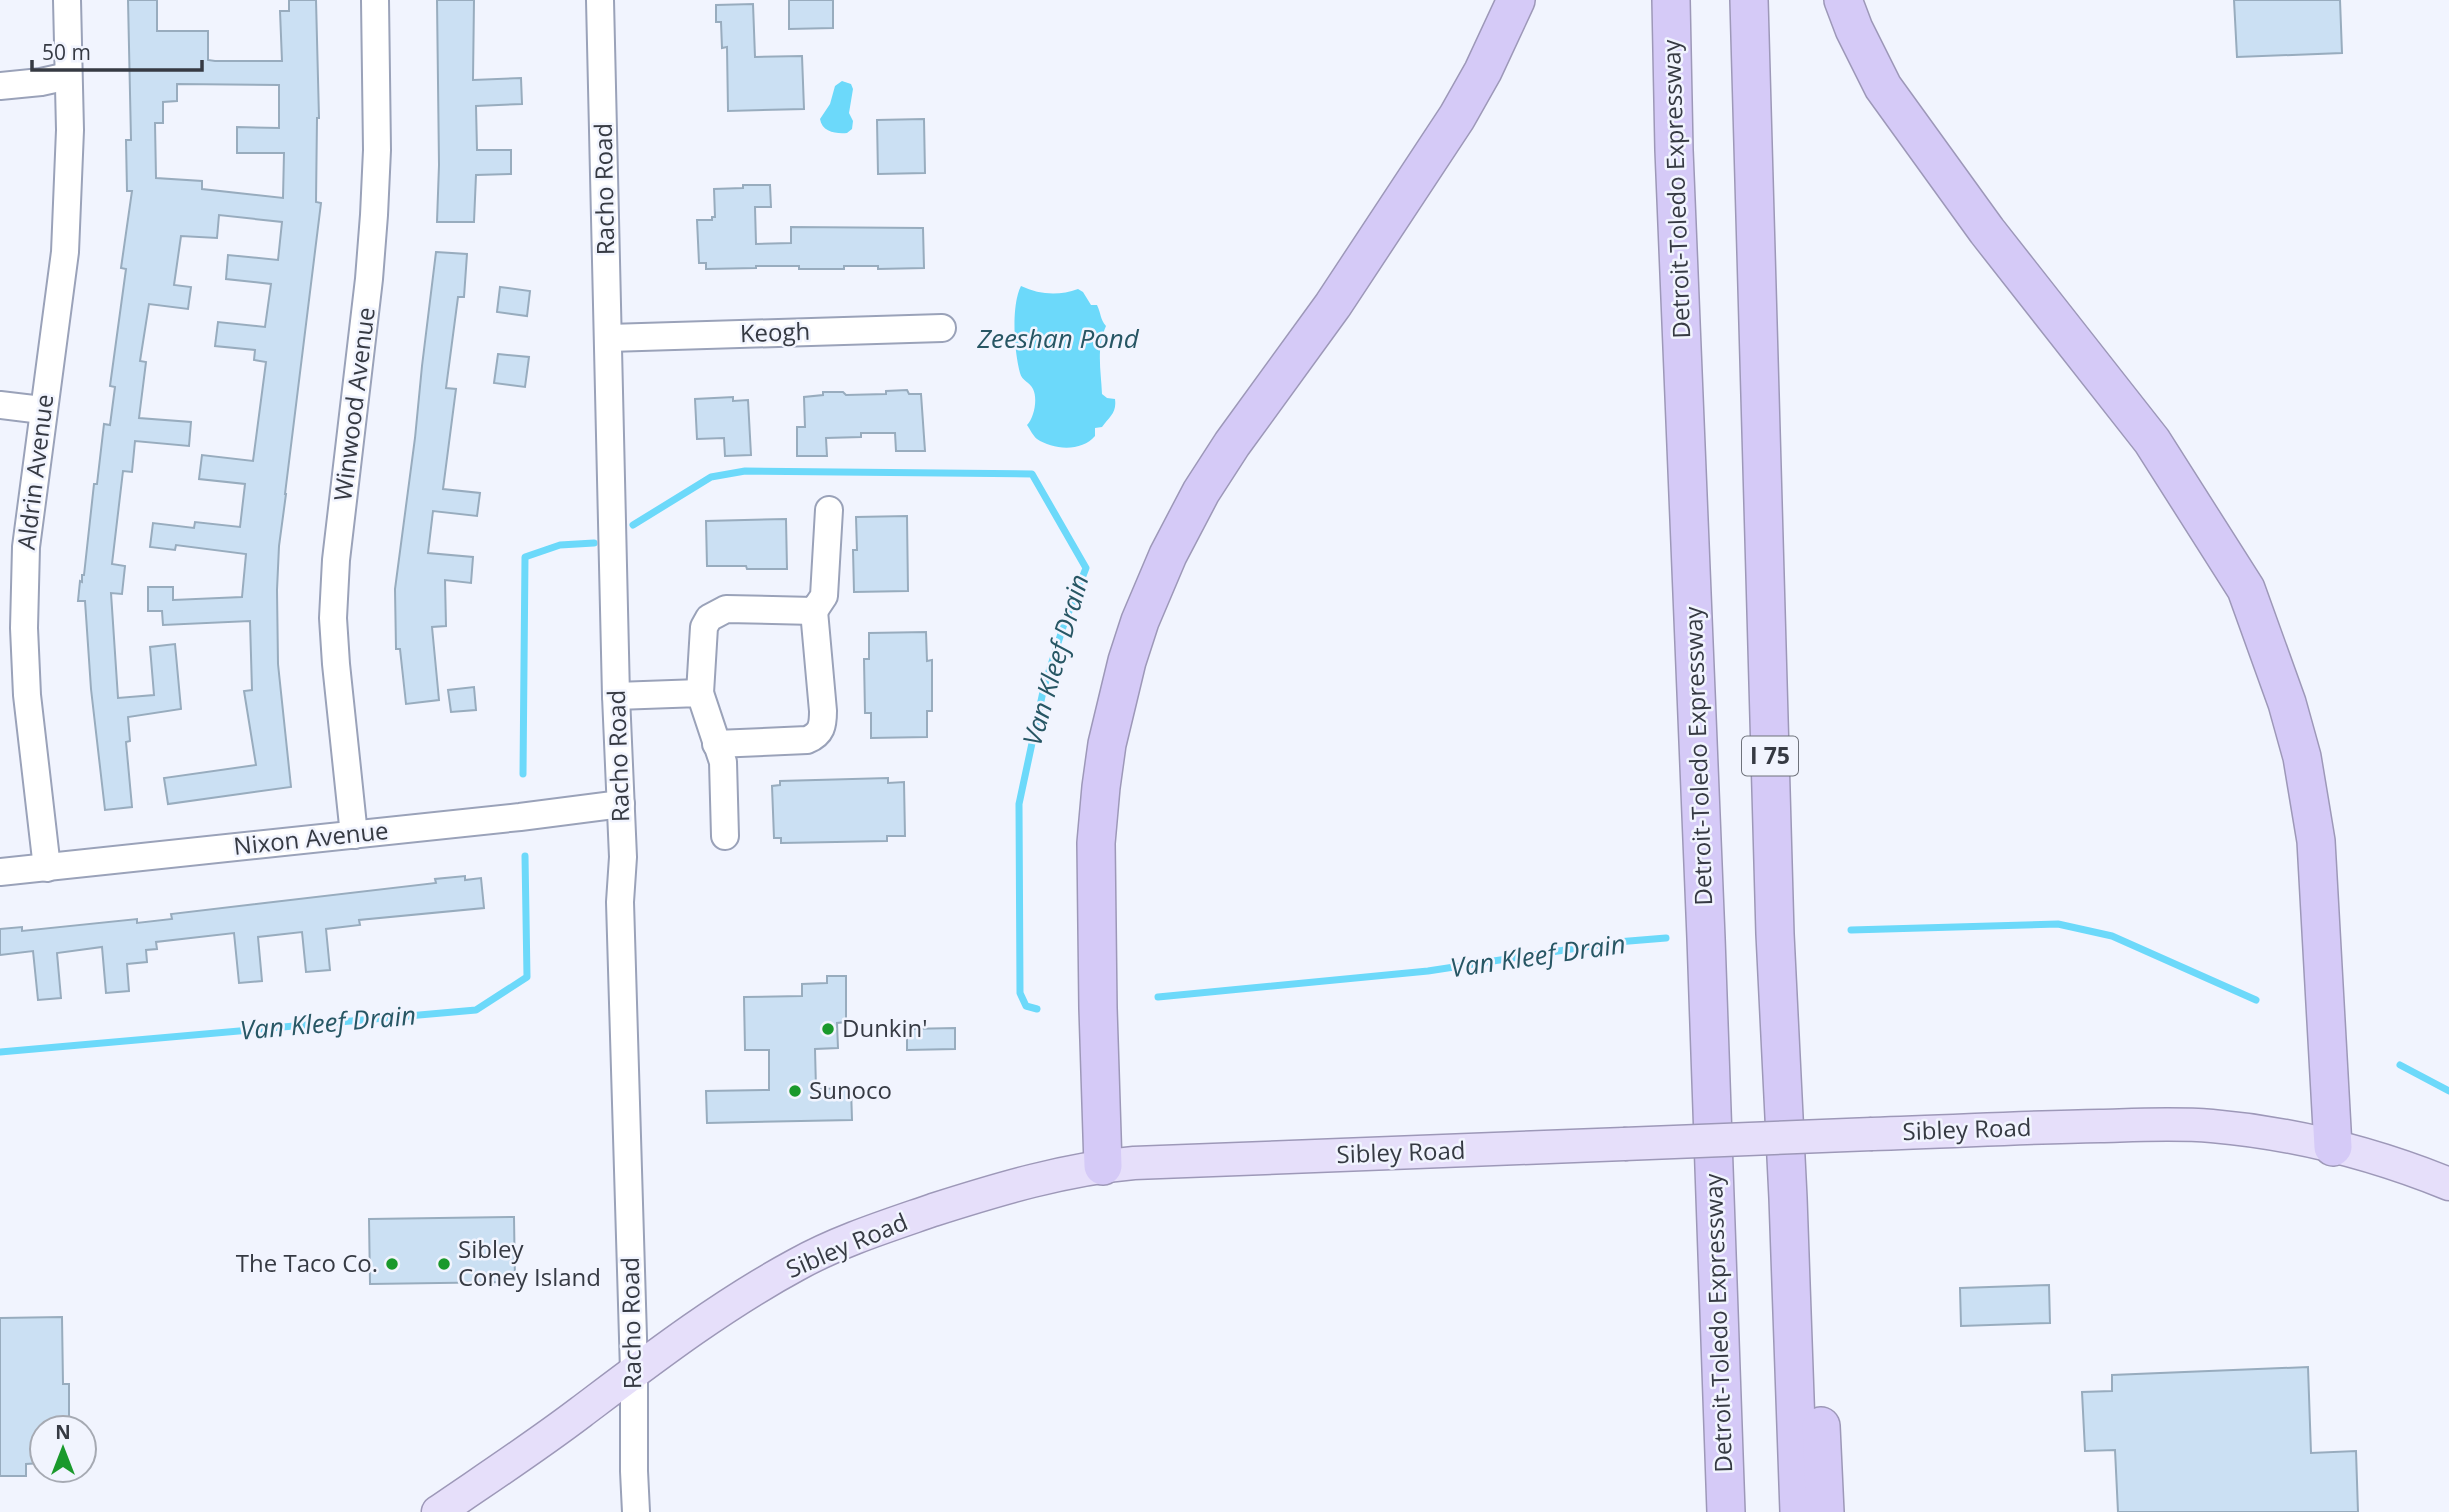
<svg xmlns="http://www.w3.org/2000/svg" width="2449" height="1512" font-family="'Open Sans',sans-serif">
  <rect width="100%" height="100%" fill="#f1f4fe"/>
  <g fill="#6cd9fa">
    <path d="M842,81L851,84L853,89L849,113L853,121L852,129L847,133C836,134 822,132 820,119L830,104L835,86Z"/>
    <path d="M1021,286C1040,295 1059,296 1078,289L1083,292L1091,305H1097C1101,313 1100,319 1106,326C1096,349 1101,370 1102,394L1107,398L1115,399C1117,413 1109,417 1102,427L1095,428V436C1082,452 1053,450 1037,439C1033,436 1030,429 1027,425C1034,418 1038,399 1033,389C1030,382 1022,381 1020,373C1014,351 1011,305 1021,286Z"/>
  </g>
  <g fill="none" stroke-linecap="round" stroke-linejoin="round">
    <g stroke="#6cd9fa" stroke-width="7">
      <path d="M633,525L711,477L745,471L1032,474L1086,568L1064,624L1044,687L1019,804L1020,993L1026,1006L1037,1009"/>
      <path d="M523,774L525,557L560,545L594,543"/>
      <path d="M1851,930L2058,924L2112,936L2256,1000"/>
      <path d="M1158,997L1428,971L1617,942L1666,938"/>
      <path d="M0,1052L476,1010L527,977L525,856"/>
      <path d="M2400,1065L2449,1091"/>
    </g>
  </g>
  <g fill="#cbe0f3" stroke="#98acbe" stroke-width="2" fill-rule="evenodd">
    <path d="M128,0H157V31H208V60L215,61H282L280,11H289V0H316L319,118H317L316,202L321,203L285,494H286L279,546L277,590L278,664L291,787L168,804L164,778L256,765L244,691L252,690L250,621L163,625L162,611H148V587H173V600L242,597L246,554L176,545L175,550L150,547L153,523L194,528L195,522L240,527L245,484L199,479L202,455L253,461L266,362L254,360L255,350L215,346L218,322L265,327L271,284L226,279L228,255L278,260L282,222L219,215L217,238L181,236L174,285L191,287L188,309L149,304L140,361L146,362L139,418L191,422L189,446L135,441L132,472L123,471L112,564L125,566L122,594L111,593L118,698L154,695L150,647L175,644L181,709L128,717L130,741L126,742L132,807L105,810L91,689L85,601H78L80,581L82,582V575H84L94,484H97L104,424L110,425L115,387L110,386L126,269L121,268L132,191H127L126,140H131ZM177,84L279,85V128L237,127V153H284L283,198L202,189V181L156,178L155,123H163V102L177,101Z"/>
    <path d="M437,0H474L473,80L521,78L522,104L476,106L477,150H511V174L476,175L474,222H437L439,165Z"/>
    <path d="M789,0H833V28L789,29Z"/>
    <path d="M2234,0H2340L2342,53L2237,57Z"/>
    <path d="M753,4L755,57L802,56L804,109L728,111L727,47L722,48L721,22H716V5Z"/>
    <path d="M924,119L925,173L878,174L877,120Z"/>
    <path d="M743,185H770L771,207H755L756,244L791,243V227L923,228L924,268L878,269V266H844V269H799V266H756V268L706,269V263H699L697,220H712V217H715L714,189L743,188Z"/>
    <path d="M436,252L467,254L464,297H458L446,388L456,389L443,489L480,493L477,516L433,511L428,553L473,557L471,583L445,580L446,626L432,627L439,700L406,704L400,649H396L395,589L415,438L422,366Z"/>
    <path d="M500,287L530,291L527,316L497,312Z"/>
    <path d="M498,354L529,357L525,387L494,383Z"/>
    <path d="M907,390L909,394H921L925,451H896L895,433H861V437L826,438L827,456H797V427H805L804,397L823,395V392H843L846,395L886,394V391Z"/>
    <path d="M733,397V401L748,400L751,455L725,456L724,438L697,439L695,399Z"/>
    <path d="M907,516L908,591L854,592L853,550H857L856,517Z"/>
    <path d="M786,519L787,569H747L746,566H707L706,521Z"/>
    <path d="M926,632L927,661L932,660V711H927V737L871,738V713H865L864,659H869V633Z"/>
    <path d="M474,687L476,710L451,712L448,690Z"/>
    <path d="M888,778V783L904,782L905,836H887V841L836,842L781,843V838H774L772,786L780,785V781Z"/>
    <path d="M465,876V880L481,878L484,908L359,920L360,925L326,929L330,970L306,972L302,932L258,937L262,981L239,983L234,933L156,942L157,949L146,950L147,962L127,964L129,991L106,993L102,947L57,953L61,998L38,1000L33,951L0,955V929L22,927V931L137,919V923L172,919L171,914L436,883L435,879Z"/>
    <path d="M827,976H846V1022L837,1023L838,1048L815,1049L816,1089L851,1088L852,1120L707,1123L706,1091L769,1090V1050H745L744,997L802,996V984L827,983Z"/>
    <path d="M955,1028V1049L907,1050V1029Z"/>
    <path d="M514,1217L515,1282L370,1284L369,1219Z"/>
    <path d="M2049,1285L2050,1323L1961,1326L1960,1288Z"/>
    <path d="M62,1317L63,1384H69V1428H42V1463L26,1464V1476H0V1318Z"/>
    <path d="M2308,1367L2311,1453L2356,1451L2358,1512H2118L2115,1450L2085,1451L2082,1392L2112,1391V1375Z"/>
  </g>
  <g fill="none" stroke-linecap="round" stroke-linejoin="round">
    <defs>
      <g id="minor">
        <path d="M600,0L616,696L623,857L620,902L634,1371V1471L636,1512"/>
        <path d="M0,86L41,82L68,76"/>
        <path d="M609,338L942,328"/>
        <path d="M0,405L42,410"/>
        <path d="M700,693L704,627L709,618L726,609L814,611L824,596L829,510"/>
        <path d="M616,696L700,693L723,762L725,836"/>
        <path d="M716,744L807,740C822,734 823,725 823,711L814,611"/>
        <path d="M354,835L336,664L333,618L336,560L369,279L374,215L377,150L375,0"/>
        <path d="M47,868L27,695L24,628L26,547L65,252L70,130L67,0"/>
        <path d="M0,872L520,817L621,804"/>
      </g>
      <g id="major">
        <path d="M1872,1134C1948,1132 2024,1127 2100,1126C2138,1125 2175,1123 2212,1126C2292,1133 2375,1154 2449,1184"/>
        <path d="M438,1512C486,1479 535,1447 581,1412C650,1360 720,1306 796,1265C839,1241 887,1226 933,1210C999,1189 1065,1169 1134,1163L1624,1144"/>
      </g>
      <g id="highway">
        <path d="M1671,0L1674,150L1706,938L1726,1512"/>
        <path d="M1749,0L1775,934L1788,1198L1799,1512"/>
        <path d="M1843,0L1854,29L1883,87L1987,231L2152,441L2246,589L2287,703L2302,757L2316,841L2333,1147"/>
        <path d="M1103,1166L1098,1008L1096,843L1101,787L1107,744L1127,661L1140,621L1168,555L1201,492L1232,444L1333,305L1457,117L1483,71L1516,0"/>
        <path d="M1821,1426L1825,1512"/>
      </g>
    </defs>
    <use href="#minor" stroke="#9aa2b9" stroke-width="30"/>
    <use href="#major" stroke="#9d98b8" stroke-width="35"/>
    <use href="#highway" stroke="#9d98b8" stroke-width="40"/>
    <use href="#minor" stroke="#fff" stroke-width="26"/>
    <use href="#major" stroke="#e6dffa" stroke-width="32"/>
    <use href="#highway" stroke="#d5caf7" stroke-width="37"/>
    <defs>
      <path id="major-bridge" d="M1624,1144L1872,1134"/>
    </defs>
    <use href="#major-bridge" stroke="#9d98b8" stroke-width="35" stroke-linecap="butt"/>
    <use href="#major-bridge" stroke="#e6dffa" stroke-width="32"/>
  </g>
  <g fill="#1a992c" stroke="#f1f4fe" stroke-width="2.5">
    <circle cx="828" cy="1029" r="7"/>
    <circle cx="795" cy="1091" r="7"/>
    <circle cx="392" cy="1264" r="7"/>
    <circle cx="444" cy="1264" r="7"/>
  </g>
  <g text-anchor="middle" stroke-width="5" stroke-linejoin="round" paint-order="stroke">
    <rect fill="#f1f4fe" stroke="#6e727b" stroke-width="2" x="1742" y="736.5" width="56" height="39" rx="5"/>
    <g font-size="23" font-weight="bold" fill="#363a43">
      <text x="1770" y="764">I 75</text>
    </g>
    <g font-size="24" fill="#363a43" stroke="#f1f4fe">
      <text transform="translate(605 189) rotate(-91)" y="8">Racho Road</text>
      <text transform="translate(1677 189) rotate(-92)" y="8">Detroit-Toledo Expressway</text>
      <text transform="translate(775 333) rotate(-2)" y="8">Keogh</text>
      <text transform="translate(355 404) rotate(-83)" y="8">Winwood Avenue</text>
      <text transform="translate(36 472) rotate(-83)" y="8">Aldrin Avenue</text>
      <text transform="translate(619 756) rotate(-92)" y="8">Racho Road</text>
      <text transform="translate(1699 756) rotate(-92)" y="8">Detroit-Toledo Expressway</text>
      <text transform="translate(311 839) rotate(-6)" y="8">Nixon Avenue</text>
      <text transform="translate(1967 1130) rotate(-2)" y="8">Sibley Road</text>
      <text transform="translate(1401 1153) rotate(-2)" y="8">Sibley Road</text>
      <text transform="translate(847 1246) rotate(-23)" y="8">Sibley Road</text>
      <text transform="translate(632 1323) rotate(-91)" y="8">Racho Road</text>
      <text transform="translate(1719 1323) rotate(-92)" y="8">Detroit-Toledo Expressway</text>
    </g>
    <g font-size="24" fill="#363a43" stroke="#f1f4fe" text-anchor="start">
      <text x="842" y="1037">Dunkin'</text>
      <text x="809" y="1099">Sunoco</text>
      <text x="458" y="1258">Sibley<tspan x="458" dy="28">Coney Island</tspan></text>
      <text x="378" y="1272" text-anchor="end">The Taco Co.</text>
    </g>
    <g font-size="26" font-style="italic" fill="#275664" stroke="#f1f4fe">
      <text x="1058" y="348">Zeeshan Pond</text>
      <text transform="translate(1056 660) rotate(-74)" y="9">Van Kleef Drain</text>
      <text transform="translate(1538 956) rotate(-8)" y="9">Van Kleef Drain</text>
      <text transform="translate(328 1023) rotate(-5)" y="9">Van Kleef Drain</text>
    </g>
  </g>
  <g transform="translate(63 1449)"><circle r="33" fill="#f1f4fe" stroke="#a6aab3" stroke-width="2"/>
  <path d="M0-5L12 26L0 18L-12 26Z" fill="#1a992c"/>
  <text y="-10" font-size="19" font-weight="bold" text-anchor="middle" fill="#363a43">N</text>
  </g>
  <path d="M32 60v10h170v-10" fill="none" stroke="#363a43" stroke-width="3.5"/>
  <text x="42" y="60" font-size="21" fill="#363a43" stroke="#f1f4fe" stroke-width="5" paint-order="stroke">50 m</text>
</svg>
